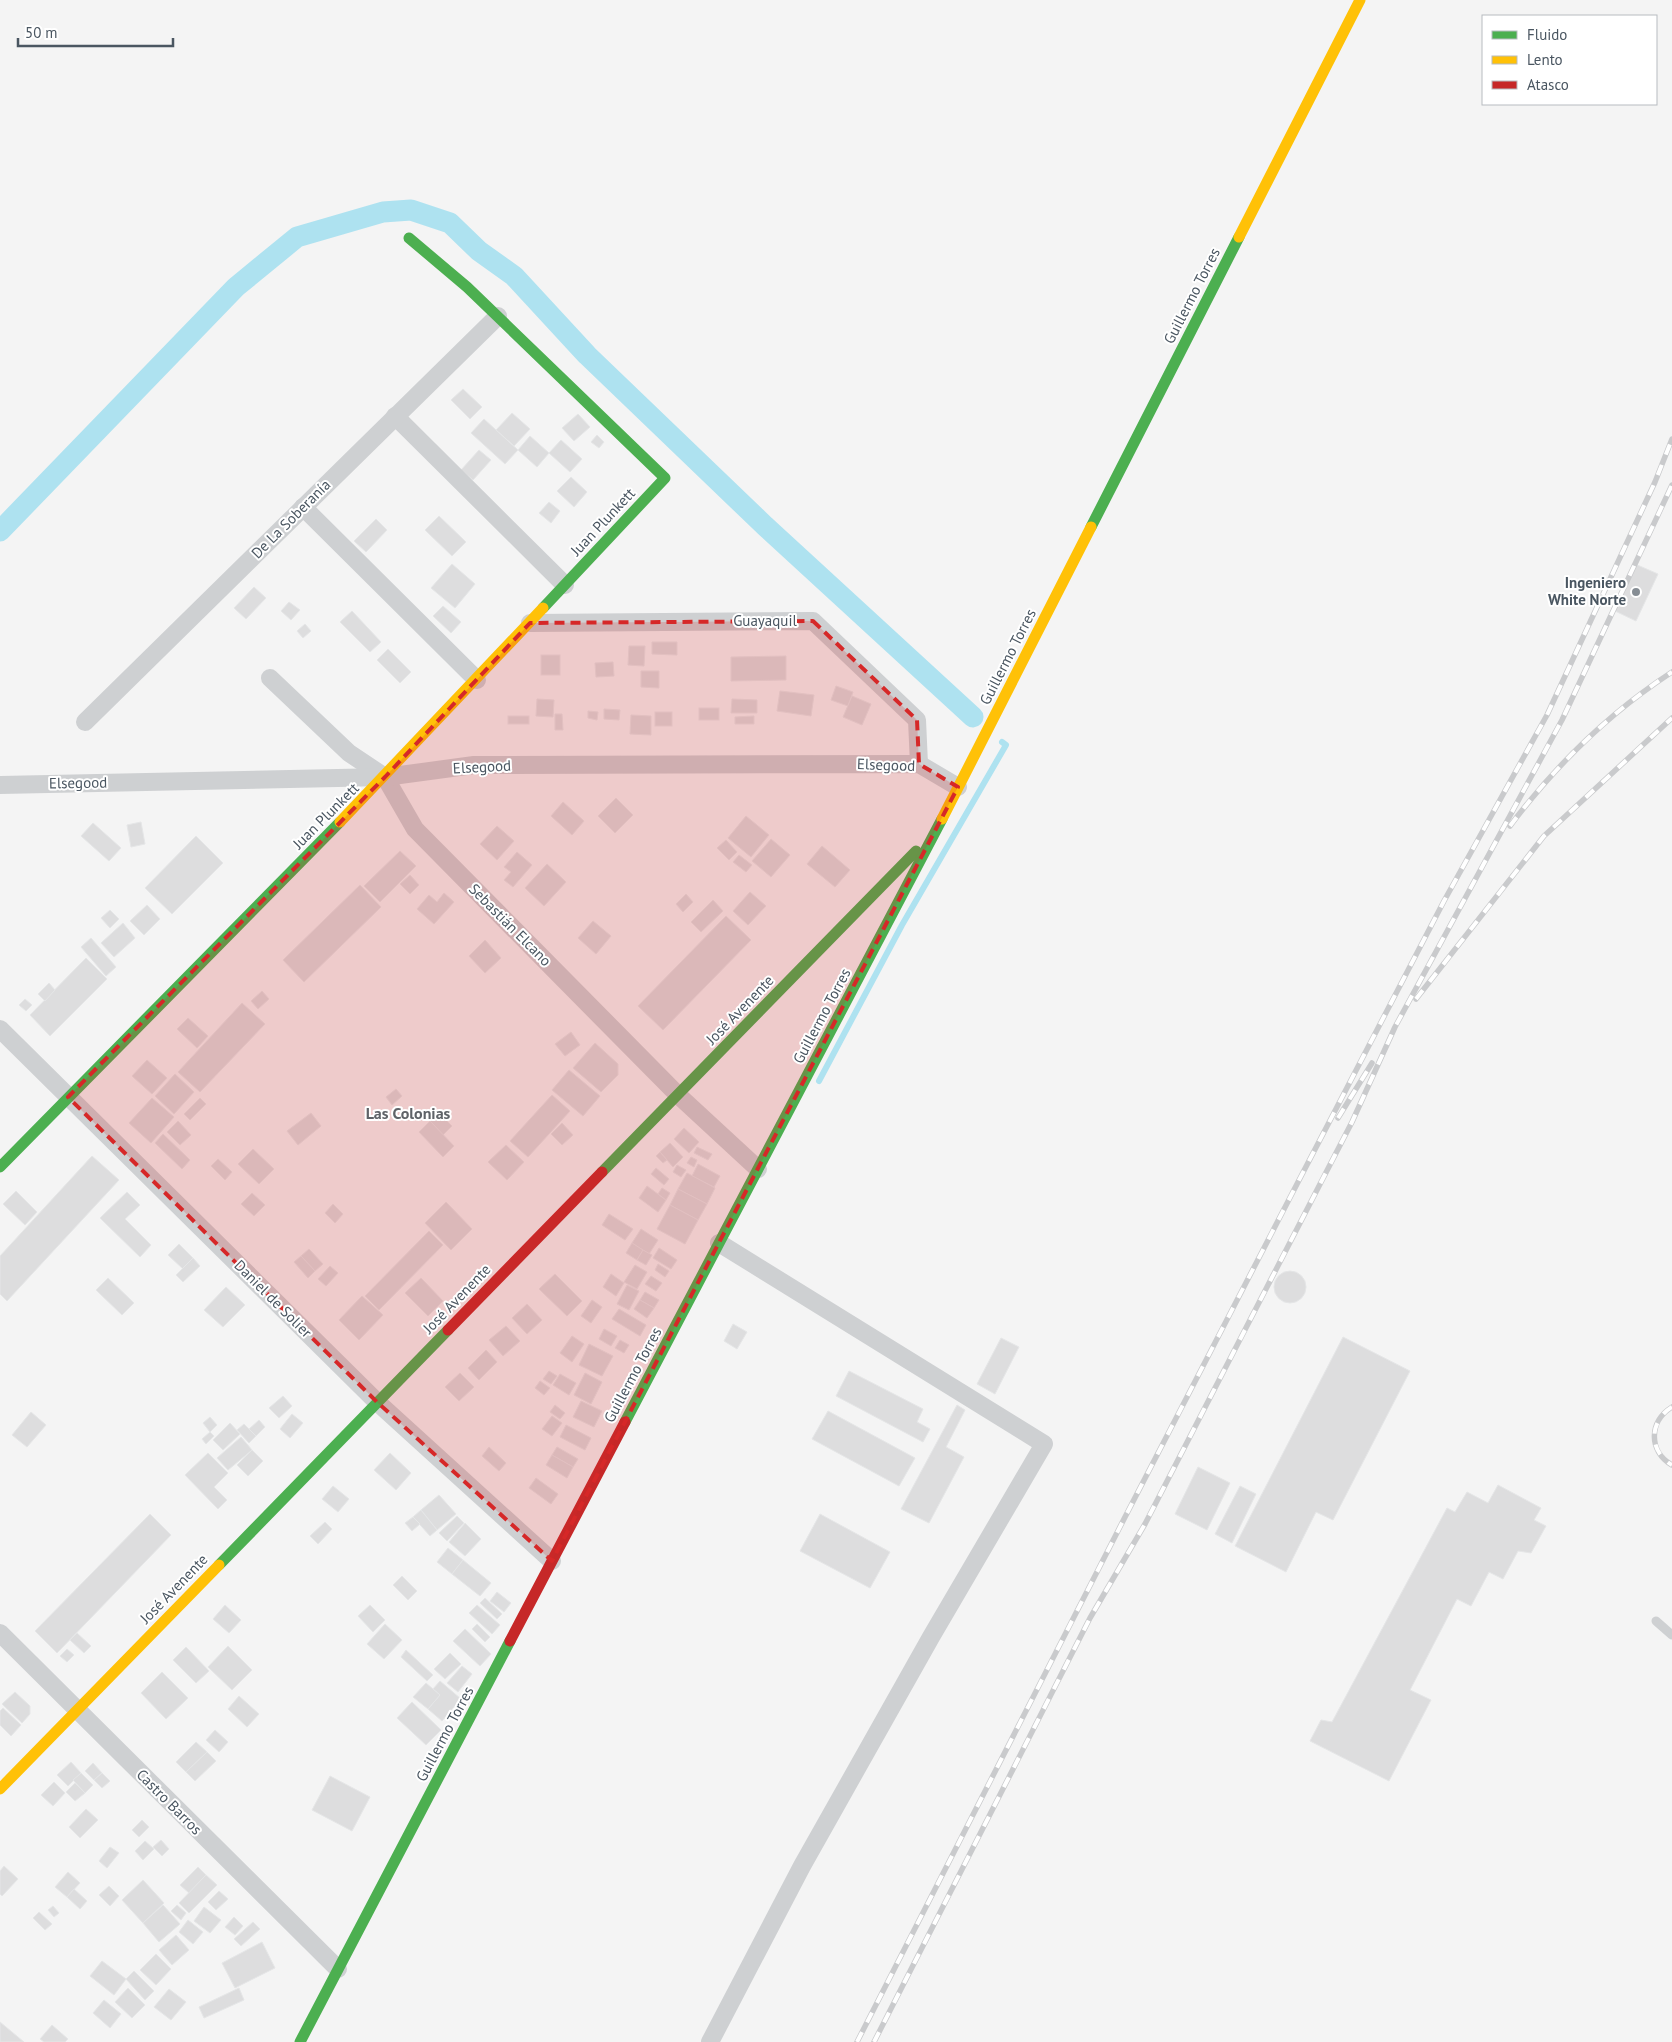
<svg xmlns="http://www.w3.org/2000/svg" width="1672" height="2042" font-family="'PT Sans',sans-serif">
  <rect width="100%" height="100%" fill="#f4f4f4"/>
  <g fill="none" stroke-linecap="round" stroke-linejoin="round">
    <path stroke="#aee2f0" stroke-width="6" d="M819,1081L902,925L1006,745L1002,742"/>
    <path stroke="#aee2f0" stroke-width="21" d="M0,531L236,287L297,237L383,212L411,210L450,223L479,251L514,276L587,355L765,526L973,717"/>
  </g>
  <g fill="#ddddde" stroke="#e5e6e7">
    <path d="M463,389L482,407L470,419L451,400Z"/>
    <path d="M512,413L530,429L514,446L496,430Z"/>
    <path d="M578,414L590,427L574,441L562,428Z"/>
    <path d="M484,419L518,450L505,464L471,433Z"/>
    <path d="M597,435L604,442L599,448L591,442Z"/>
    <path d="M530,436L549,453L537,467L518,450Z"/>
    <path d="M561,440L582,459L570,472L549,453Z"/>
    <path d="M479,450L491,460L473,480L461,470Z"/>
    <path d="M571,477L587,492L574,507L557,491Z"/>
    <path d="M549,502L560,511L551,523L539,513Z"/>
    <path d="M439,516L466,542L452,556L425,530Z"/>
    <path d="M376,519L387,530L366,552L354,541Z"/>
    <path d="M452,564L475,584L455,608L431,588Z"/>
    <path d="M1635,564L1658,574L1636,621L1613,610Z"/>
    <path d="M254,587L266,598L246,619L234,608Z"/>
    <path d="M289,602L300,610L291,620L281,611Z"/>
    <path d="M443,606L461,622L451,633L433,616Z"/>
    <path d="M352,611L381,642L370,652L340,622Z"/>
    <path d="M305,624L311,631L303,638L297,631Z"/>
    <path d="M652,642H677V655L652,654Z"/>
    <path d="M629,646H645L644,666L628,665Z"/>
    <path d="M388,649L411,672L400,683L377,660Z"/>
    <rect x="541" y="655" width="19" height="20"/>
    <path d="M786,656V680L731,681V657Z"/>
    <path d="M613,662L614,676L596,677L595,663Z"/>
    <path d="M641,671H659V688L641,687Z"/>
    <path d="M836,686L853,692L848,706L831,700Z"/>
    <path d="M780,691L814,695L811,716L777,711Z"/>
    <path d="M852,696L871,704L862,725L843,717Z"/>
    <path d="M537,699L554,700L553,717L536,716Z"/>
    <path d="M732,699L757,700V713H731Z"/>
    <rect x="699" y="708" width="20" height="12"/>
    <path d="M604,709L620,710L619,720L604,719Z"/>
    <path d="M588,711L598,712L597,720L588,718Z"/>
    <rect x="655" y="712" width="17" height="14"/>
    <path d="M555,714H562L563,730H555Z"/>
    <path d="M631,715L651,716V735L630,734Z"/>
    <rect x="508" y="716" width="21" height="8"/>
    <path d="M754,716V724H735V717Z"/>
    <path d="M616,798L633,815L615,833L598,816Z"/>
    <path d="M563,802L584,821L572,835L551,816Z"/>
    <path d="M746,816L769,835L751,857L728,838Z"/>
    <path d="M141,822L145,844L131,847L127,825Z"/>
    <path d="M93,823L121,848L109,861L81,836Z"/>
    <path d="M497,826L514,841L497,860L480,844Z"/>
    <path d="M196,836L223,863L172,914L145,888Z"/>
    <path d="M771,839L790,855L771,877L752,861Z"/>
    <path d="M726,840L737,852L729,860L717,848Z"/>
    <path d="M822,846L850,870L835,887L807,864Z"/>
    <path d="M400,851L416,866L380,902L364,886Z"/>
    <path d="M517,852L532,865L513,887L504,880L511,872L504,867Z"/>
    <path d="M739,855L752,865L746,872L733,862Z"/>
    <path d="M547,864L566,882L544,906L525,888Z"/>
    <path d="M410,875L419,885L410,894L400,884Z"/>
    <path d="M360,885L381,907L304,982L283,960Z"/>
    <path d="M750,892L766,906L748,925L733,911Z"/>
    <path d="M444,893L454,902L434,924L417,909L429,895L437,902Z"/>
    <path d="M686,894L693,902L683,912L676,904Z"/>
    <path d="M713,900L723,911L701,932L691,922Z"/>
    <path d="M147,905L160,919L144,935L130,921Z"/>
    <path d="M110,910L119,919L110,928L101,918Z"/>
    <path d="M726,916L751,940L663,1030L638,1006Z"/>
    <path d="M593,921L611,936L596,954L578,938Z"/>
    <path d="M123,923L135,938L114,957L101,943Z"/>
    <path d="M91,938L116,967L106,976L81,947Z"/>
    <path d="M485,940L501,958L485,973L469,956Z"/>
    <path d="M86,958L107,979L50,1036L30,1015Z"/>
    <path d="M49,983L55,990L45,1001L38,994Z"/>
    <path d="M262,991L269,999L258,1009L251,1001Z"/>
    <path d="M25,999L32,1005L26,1011L19,1005Z"/>
    <path d="M242,1003L265,1024L200,1092L178,1072Z"/>
    <path d="M188,1018L208,1036L197,1048L177,1029Z"/>
    <path d="M571,1032L580,1045L565,1056L555,1044Z"/>
    <path d="M595,1043L618,1064V1075L601,1092L573,1068Z"/>
    <path d="M147,1060L167,1078L152,1094L132,1076Z"/>
    <path d="M569,1070L600,1096L583,1116L552,1090Z"/>
    <path d="M175,1074L194,1092L174,1114L155,1096Z"/>
    <path d="M396,1089L402,1096L392,1105L386,1097Z"/>
    <path d="M552,1095L570,1111L528,1157L510,1141Z"/>
    <path d="M152,1098L174,1117L151,1143L129,1123Z"/>
    <path d="M200,1098L206,1104L190,1120L184,1114Z"/>
    <path d="M311,1113L321,1126L298,1145L287,1131Z"/>
    <path d="M439,1113L452,1126L443,1135L430,1121Z"/>
    <path d="M178,1121L191,1135L180,1145L167,1132Z"/>
    <path d="M430,1121L454,1146L443,1157L419,1132Z"/>
    <path d="M562,1123L573,1135L562,1145L551,1134Z"/>
    <path d="M684,1128L699,1142L689,1153L674,1139Z"/>
    <path d="M163,1134L190,1160L182,1169L155,1143Z"/>
    <path d="M670,1143L683,1157L673,1167L660,1152Z"/>
    <path d="M506,1145L524,1162L507,1180L488,1162Z"/>
    <path d="M697,1147L712,1154L708,1160L694,1153Z"/>
    <path d="M253,1149L274,1169L259,1184L238,1164Z"/>
    <path d="M660,1152L667,1160L663,1163L656,1156Z"/>
    <path d="M92,1156L119,1180L7,1301L0,1294V1256Z"/>
    <path d="M691,1157L697,1160L694,1167L687,1163Z"/>
    <path d="M218,1159L232,1172L225,1180L211,1166Z"/>
    <path d="M698,1164L720,1176L714,1187L692,1176Z"/>
    <path d="M677,1165L686,1170L681,1177L673,1172Z"/>
    <path d="M656,1168L669,1179L664,1185L651,1174Z"/>
    <path d="M687,1173L715,1188L707,1204L678,1189Z"/>
    <path d="M647,1186L666,1200L658,1212L639,1198Z"/>
    <path d="M662,1188L670,1193L666,1200L658,1194Z"/>
    <path d="M678,1189L707,1204L698,1220L670,1205Z"/>
    <path d="M16,1191L37,1212L25,1225L3,1204Z"/>
    <path d="M127,1192L140,1205L125,1219L151,1245L140,1257L100,1218Z"/>
    <path d="M252,1193L265,1205L254,1216L241,1204Z"/>
    <path d="M446,1202L472,1229L451,1250L425,1223Z"/>
    <path d="M333,1204L343,1214L335,1223L325,1213Z"/>
    <path d="M670,1205L698,1220L685,1244L657,1229Z"/>
    <path d="M609,1214L633,1229L625,1240L602,1225Z"/>
    <path d="M641,1229L658,1240L649,1254L632,1243Z"/>
    <path d="M429,1231L443,1245L379,1310L365,1296Z"/>
    <path d="M632,1243L643,1250L637,1260L626,1253Z"/>
    <path d="M179,1244L193,1258L183,1269L168,1255Z"/>
    <path d="M659,1248L677,1260L671,1269L653,1258Z"/>
    <path d="M309,1249L323,1264L315,1271L301,1256Z"/>
    <path d="M643,1250L652,1255L646,1265L637,1260Z"/>
    <path d="M301,1256L315,1271L308,1278L294,1262Z"/>
    <path d="M193,1258L200,1266L183,1282L176,1275Z"/>
    <path d="M658,1264L669,1271L665,1277L655,1270Z"/>
    <path d="M635,1265L647,1272L637,1289L624,1282Z"/>
    <path d="M330,1266L338,1273L326,1286L318,1279Z"/>
    <circle cx="1290" cy="1287" r="16"/>
    <path d="M555,1274L582,1301L567,1316L539,1289Z"/>
    <path d="M611,1274L624,1283L616,1296L603,1287Z"/>
    <path d="M651,1276L662,1283L656,1291L645,1284Z"/>
    <path d="M108,1278L134,1303L122,1315L96,1290Z"/>
    <path d="M421,1278L443,1301L428,1316L405,1293Z"/>
    <path d="M627,1285L639,1291L629,1310L617,1304Z"/>
    <path d="M226,1287L245,1305L223,1327L204,1310Z"/>
    <path d="M645,1292L659,1300L654,1308L640,1300Z"/>
    <path d="M362,1296L383,1315L359,1340L339,1320Z"/>
    <path d="M592,1300L602,1307L591,1323L581,1316Z"/>
    <path d="M640,1300L654,1308L647,1318L634,1309Z"/>
    <path d="M527,1304L542,1320L527,1334L512,1318Z"/>
    <path d="M619,1309L646,1325L640,1336L612,1319Z"/>
    <path d="M733,1324L747,1332L737,1349L724,1341Z"/>
    <path d="M506,1326L520,1341L503,1356L489,1340Z"/>
    <path d="M604,1329L617,1336L611,1346L599,1339Z"/>
    <path d="M572,1336L584,1344L572,1362L560,1353Z"/>
    <path d="M1343,1337L1410,1371L1333,1520L1316,1512L1286,1572L1235,1546Z"/>
    <path d="M1001,1338L1019,1347L995,1394L977,1384Z"/>
    <path d="M620,1340L629,1345L624,1353L615,1348Z"/>
    <path d="M589,1344L613,1356L602,1376L579,1365Z"/>
    <path d="M486,1350L497,1362L479,1380L468,1368Z"/>
    <path d="M549,1371L557,1376L551,1384L543,1379Z"/>
    <path d="M849,1371L923,1409L917,1422L930,1429L923,1442L836,1396Z"/>
    <path d="M460,1373L474,1387L459,1401L445,1387Z"/>
    <path d="M585,1373L602,1382L591,1404L574,1395Z"/>
    <path d="M560,1374L576,1383L569,1395L553,1385Z"/>
    <path d="M540,1381L550,1388L544,1395L535,1388Z"/>
    <path d="M283,1396L292,1406L279,1418L269,1408Z"/>
    <path d="M581,1401L602,1411L594,1427L573,1417Z"/>
    <path d="M555,1405L565,1413L560,1419L550,1412Z"/>
    <path d="M957,1405L965,1410L946,1447L964,1457L929,1523L901,1509Z"/>
    <path d="M828,1411L915,1458L899,1486L812,1439Z"/>
    <path d="M31,1412L46,1425L27,1447L12,1435Z"/>
    <path d="M292,1414L303,1423L290,1438L280,1429Z"/>
    <path d="M552,1416L562,1423L552,1436L542,1429Z"/>
    <path d="M210,1417L217,1425L210,1432L203,1423Z"/>
    <path d="M259,1420L265,1427L256,1436L249,1429Z"/>
    <path d="M230,1423L240,1434L223,1450L213,1440Z"/>
    <path d="M244,1424L256,1436L249,1443L237,1430Z"/>
    <path d="M566,1425L591,1438L585,1450L560,1437Z"/>
    <path d="M210,1432L214,1436L206,1444L202,1439Z"/>
    <path d="M241,1437L252,1450L228,1470L217,1458Z"/>
    <path d="M489,1447L506,1463L499,1471L482,1456Z"/>
    <path d="M557,1447L578,1459L573,1467L552,1455Z"/>
    <path d="M252,1450L263,1461L248,1476L237,1465Z"/>
    <path d="M208,1453L228,1473L214,1487L227,1500L218,1509L185,1475Z"/>
    <path d="M390,1453L411,1473L396,1490L374,1470Z"/>
    <path d="M552,1455L573,1467L567,1478L546,1465Z"/>
    <path d="M1198,1467L1230,1483L1207,1530L1175,1514Z"/>
    <path d="M536,1478L558,1494L551,1504L529,1488Z"/>
    <path d="M1498,1485L1541,1508L1534,1520L1546,1526L1531,1553L1518,1551L1503,1579L1489,1572L1471,1606L1457,1599L1410,1690L1431,1700L1389,1781L1310,1741L1321,1720L1332,1722L1447,1508L1455,1512L1467,1492L1488,1503Z"/>
    <path d="M333,1486L349,1499L338,1512L322,1499Z"/>
    <path d="M1240,1486L1256,1494L1232,1543L1215,1534Z"/>
    <path d="M439,1495L456,1514L437,1530L421,1510Z"/>
    <path d="M421,1510L437,1530L430,1536L413,1517Z"/>
    <path d="M150,1514L171,1535L57,1653L35,1631Z"/>
    <path d="M820,1514L890,1552L870,1588L800,1551Z"/>
    <path d="M457,1516L464,1523L447,1541L439,1533Z"/>
    <path d="M413,1517L420,1524L412,1531L405,1523Z"/>
    <path d="M325,1522L332,1529L318,1544L310,1536Z"/>
    <path d="M465,1523L481,1539L465,1556L449,1542Z"/>
    <path d="M448,1548L463,1560L452,1574L437,1562Z"/>
    <path d="M463,1560L491,1583L480,1596L452,1574Z"/>
    <path d="M402,1576L417,1591L408,1600L393,1585Z"/>
    <path d="M497,1592L511,1603L504,1612L490,1601Z"/>
    <path d="M485,1598L502,1614L497,1619L480,1603Z"/>
    <path d="M225,1605L241,1620L229,1633L213,1619Z"/>
    <path d="M370,1605L385,1620L373,1632L358,1616Z"/>
    <path d="M477,1605L500,1625L492,1634L469,1613Z"/>
    <path d="M385,1624L402,1640L384,1659L367,1644Z"/>
    <path d="M477,1624L490,1637L485,1642L472,1629Z"/>
    <path d="M465,1629L491,1654L480,1666L453,1641Z"/>
    <path d="M77,1633L91,1646L84,1653L70,1640Z"/>
    <path d="M228,1646L252,1670L232,1690L208,1667Z"/>
    <path d="M186,1647L209,1671L196,1683L173,1660Z"/>
    <path d="M67,1649L74,1655L67,1662L60,1656Z"/>
    <path d="M406,1650L433,1675L427,1681L401,1657Z"/>
    <path d="M450,1653L461,1664L445,1679L434,1669Z"/>
    <path d="M462,1666L472,1674L458,1692L447,1683Z"/>
    <path d="M162,1672L188,1698L166,1719L141,1693Z"/>
    <path d="M440,1681L461,1699L442,1721L428,1709L440,1695L433,1689Z"/>
    <path d="M426,1683L440,1695L428,1709L413,1697Z"/>
    <path d="M15,1692L30,1706V1714L22,1723L2,1704Z"/>
    <path d="M239,1696L259,1714L247,1727L228,1709Z"/>
    <path d="M412,1702L441,1730L426,1745L397,1718Z"/>
    <path d="M3,1708L21,1725L11,1736L0,1725V1711Z"/>
    <path d="M215,1730L228,1742L219,1752L206,1740Z"/>
    <path d="M196,1742L207,1752L186,1772L176,1762Z"/>
    <path d="M207,1752L216,1761L195,1781L186,1772Z"/>
    <path d="M71,1762L81,1773L68,1786L57,1775Z"/>
    <path d="M93,1763L102,1773L94,1780L85,1771Z"/>
    <path d="M81,1773L93,1785L85,1793L73,1780Z"/>
    <path d="M102,1773L110,1781L102,1788L94,1780Z"/>
    <path d="M330,1776L370,1797L352,1831L312,1810Z"/>
    <path d="M54,1782L65,1793L53,1806L41,1795Z"/>
    <path d="M75,1783L85,1793L75,1801L66,1792Z"/>
    <path d="M86,1809L98,1820L80,1838L69,1827Z"/>
    <path d="M142,1820L149,1827L139,1837L132,1830Z"/>
    <path d="M161,1840L169,1849L162,1856L153,1847Z"/>
    <path d="M145,1841L154,1849L143,1860L135,1851Z"/>
    <path d="M110,1847L119,1853L107,1868L99,1861Z"/>
    <path d="M4,1866L18,1879L2,1896L0,1894V1871Z"/>
    <path d="M198,1867L206,1875L189,1893L180,1885Z"/>
    <path d="M68,1872L80,1883L67,1897L55,1887Z"/>
    <path d="M206,1875L217,1885L189,1913L179,1903Z"/>
    <path d="M143,1880L164,1903L143,1923L122,1900Z"/>
    <path d="M109,1886L119,1896L110,1906L99,1895Z"/>
    <path d="M74,1889L87,1901L80,1909L67,1897Z"/>
    <path d="M219,1891L228,1899L216,1910L208,1902Z"/>
    <path d="M163,1905L180,1924L159,1942L143,1923Z"/>
    <path d="M177,1905L186,1913L181,1920L171,1911Z"/>
    <path d="M53,1906L59,1913L54,1917L48,1910Z"/>
    <path d="M204,1907L221,1920L210,1933L194,1921Z"/>
    <path d="M39,1912L52,1924L45,1930L33,1918Z"/>
    <path d="M234,1917L243,1926L235,1935L225,1927Z"/>
    <path d="M188,1920L203,1932L193,1944L179,1932Z"/>
    <path d="M253,1922L260,1929L241,1946L234,1939Z"/>
    <path d="M176,1935L189,1950L172,1965L159,1950Z"/>
    <path d="M262,1942L275,1968L235,1988L222,1963Z"/>
    <path d="M156,1954L171,1969L156,1985L140,1970Z"/>
    <path d="M102,1961L126,1979L114,1995L90,1976Z"/>
    <path d="M134,1971L154,1991L145,2000L126,1979Z"/>
    <path d="M128,1988L145,2005L132,2018L115,2002Z"/>
    <path d="M239,1988L244,2000L204,2018L199,2007Z"/>
    <path d="M169,1989L186,2002L171,2020L154,2007Z"/>
    <path d="M104,2000L121,2014L110,2028L93,2013Z"/>
    <path d="M0,2022L24,2042H0Z"/>
    <path d="M52,2025L68,2039L65,2042H44L40,2039Z"/>
  </g>
  <g fill="none" stroke-linecap="round" stroke-linejoin="round">
    <path stroke="#ced0d2" stroke-width="9" d="M1656,1621L1672,1635"/>
    <g stroke="#ced0d2" stroke-width="18">
      <path d="M395,416L565,585"/>
      <path d="M303,507L477,680"/>
      <path d="M530,623L813,621L917,720L919,764"/>
      <path d="M270,678L349,753L385,777L415,829L678,1095L758,1169"/>
      <path d="M85,722L498,316"/>
      <path d="M0,785L385,777L474,765L919,764L958,787"/>
      <path d="M0,1029L377,1402L552,1561"/>
      <path d="M0,1633L338,1969"/>
      <path d="M710,2042L802,1866L931,1637L1044,1444L719,1243"/>
    </g>
    <g stroke="#4caf50" stroke-width="11">
      <path d="M409,238L467,287L665,478L543,608"/>
      <path d="M1091,527L1239,237"/>
      <path d="M0,1167L340,822"/>
      <path d="M602,1172L916,851"/>
      <path d="M625,1422L942,819"/>
      <path d="M219,1565L448,1330"/>
      <path d="M300,2042L510,1641"/>
    </g>
    <g stroke="#ffc107" stroke-width="11">
      <path d="M1239,237L1360,0"/>
      <path d="M942,819L1091,527"/>
      <path d="M340,822L543,608"/>
      <path d="M0,1789L219,1565"/>
    </g>
    <g stroke="#c62828" stroke-width="11">
      <path d="M448,1330L602,1172"/>
      <path d="M510,1641L625,1422"/>
    </g>
    <defs>
      <g id="rail">
        <path d="M1510,826C1555,766 1609,713 1672,672"/>
        <path d="M1416,999L1544,836L1672,718"/>
        <path d="M1338,1118L1372,1063"/>
        <path d="M1672,1407C1649,1421 1648,1451 1672,1465"/>
        <path d="M857,2042L1124,1519L1297,1184L1444,901L1547,715L1655,482L1672,439"/>
        <path d="M874,2042L1090,1618L1145,1524L1352,1122L1395,1027L1562,720L1672,485"/>
      </g>
    </defs>
    <use href="#rail" stroke="#c9cacc" stroke-width="5.5"/>
    <use href="#rail" stroke="#fff" stroke-width="4" stroke-dasharray="11" stroke-linecap="butt"/>
  </g>
  <path fill="#d62828" fill-opacity="0.2" stroke="#d62828" stroke-width="4" stroke-dasharray="10 6" stroke-linejoin="round" d="M813,621L917,720L919,764L958,787L552,1561L377,1402L68,1097L385,777L530,623Z"/>
  <circle fill="#868d94" stroke="#fff" stroke-width="2" cx="1636" cy="592" r="5"/>
  <g text-anchor="middle" stroke-width="4" stroke-linejoin="round" paint-order="stroke">
    <g font-size="15" fill="#4a5661" stroke="#fff">
      <text transform="translate(1192 296) rotate(-63)" y="5">Guillermo Torres</text>
      <text transform="translate(291 519) rotate(-45)" y="5">De La Soberanía</text>
      <text transform="translate(603 522) rotate(-47)" y="5">Juan Plunkett</text>
      <text x="765" y="626">Guayaquil</text>
      <text transform="translate(1008 657) rotate(-63)" y="5">Guillermo Torres</text>
      <text transform="translate(886 765) rotate(2)" y="5">Elsegood</text>
      <text transform="translate(482 767) rotate(-3)" y="5">Elsegood</text>
      <text transform="translate(78 783) rotate(-1)" y="5">Elsegood</text>
      <text transform="translate(326 816) rotate(-45)" y="5">Juan Plunkett</text>
      <text transform="translate(510 925) rotate(45)" y="5">Sebastián Elcano</text>
      <text transform="translate(740 1010) rotate(-46)" y="5">José Avenente</text>
      <text transform="translate(822 1016) rotate(-62)" y="5">Guillermo Torres</text>
      <text transform="translate(273 1299) rotate(45)" y="5">Daniel de Solier</text>
      <text transform="translate(457 1299) rotate(-46)" y="5">José Avenente</text>
      <text transform="translate(633 1375) rotate(-62)" y="5">Guillermo Torres</text>
      <text transform="translate(174 1589) rotate(-46)" y="5">José Avenente</text>
      <text transform="translate(445 1734) rotate(-62)" y="5">Guillermo Torres</text>
      <text transform="translate(169 1802) rotate(45)" y="5">Castro Barros</text>
    </g>
    <g font-size="15" font-weight="bold" fill="#4a5661" stroke="#fff" text-anchor="end">
      <text x="1626" y="588">Ingeniero<tspan x="1626" dy="17">White Norte</tspan></text>
    </g>
    <g font-size="16" font-weight="bold" fill="#5f6368" stroke="#fff">
      <text x="408" y="1119">Las Colonias</text>
    </g>
  </g>
  <rect x="1482" y="15" width="175" height="90" fill="#ffffff" stroke="#b7bbc0"/>
  <rect x="1492" y="31" width="25" height="8" fill="#4caf50" stroke="#b7bbc0"/>
  <text x="1527" y="40" font-size="15" fill="#4a5661">Fluido</text>
  <rect x="1492" y="56" width="25" height="8" fill="#ffc107" stroke="#b7bbc0"/>
  <text x="1527" y="65" font-size="15" fill="#4a5661">Lento</text>
  <rect x="1492" y="81" width="25" height="8" fill="#c62828" stroke="#b7bbc0"/>
  <text x="1527" y="90" font-size="15" fill="#4a5661">Atasco</text>
  <path d="M18 38v8h155v-8" fill="none" stroke="#4a5661" stroke-width="2.5"/>
  <text x="25" y="38" font-size="15" fill="#4a5661" stroke="#ffffff" stroke-width="4" paint-order="stroke">50 m</text>
</svg>
